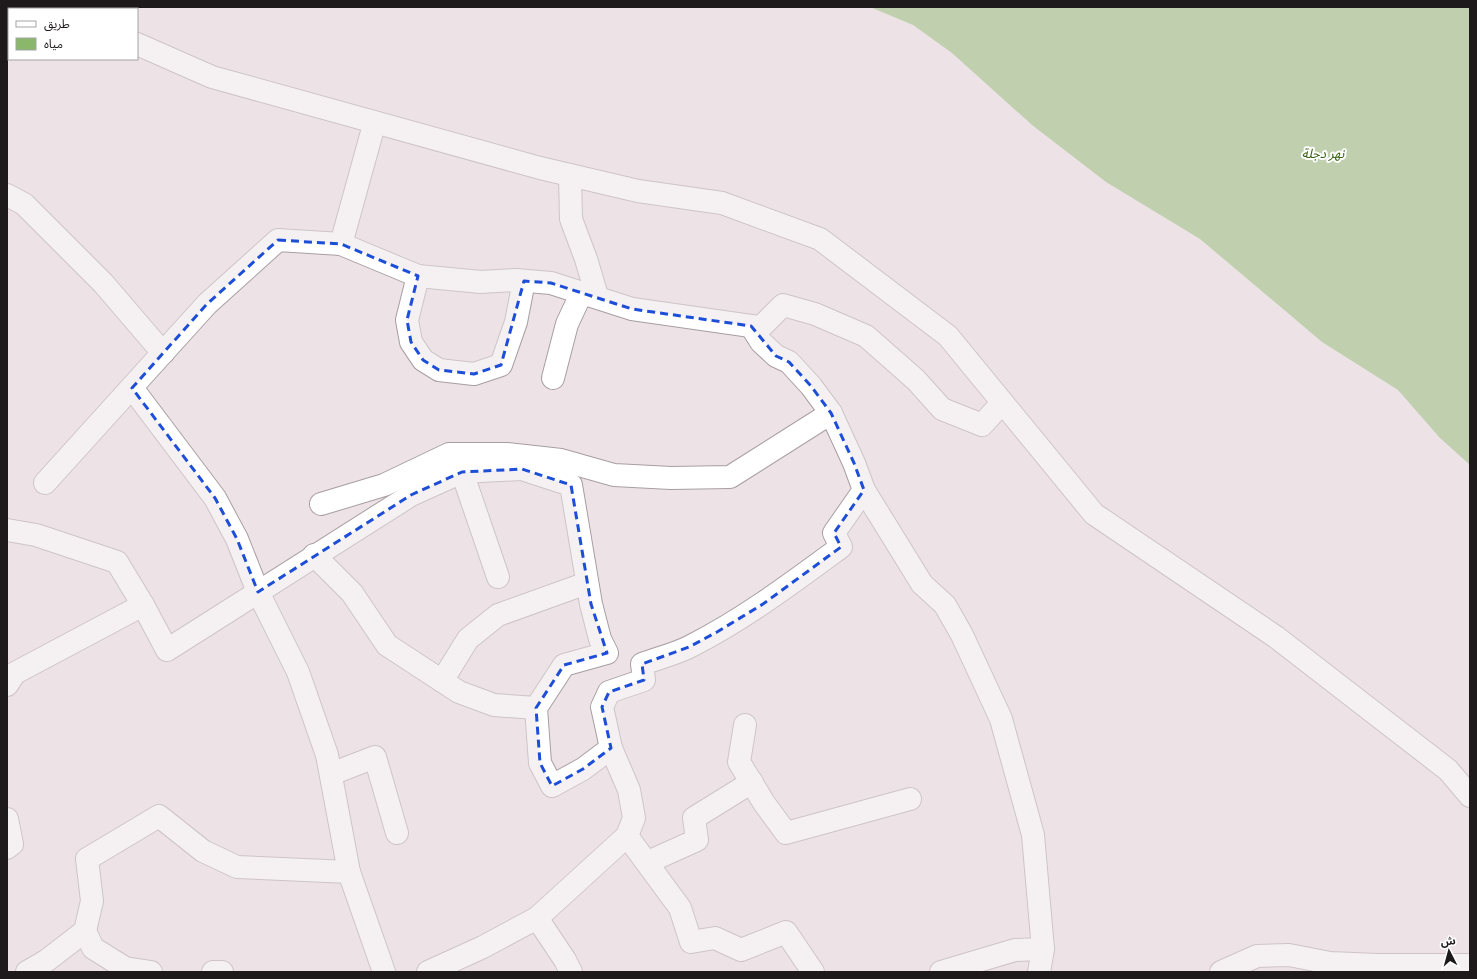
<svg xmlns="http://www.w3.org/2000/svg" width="1477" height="979" font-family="Lato,'Noto Sans Arabic',sans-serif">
  <rect width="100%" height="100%" fill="#ede3e7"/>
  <path fill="#8ab86b" d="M870,7H1470V465L1439,437L1398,390L1322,342L1200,239L1106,182L1032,125L952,53L913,25Z"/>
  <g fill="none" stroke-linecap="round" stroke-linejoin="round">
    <defs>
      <g id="minor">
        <path d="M7,20H9"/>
        <path d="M137,44L212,77L540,168L638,191L722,203L820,239L948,336L1094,514L1276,637L1448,770L1470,796"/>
        <path d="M570,175L571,219L586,259L597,296"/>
        <path d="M7,195L24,204L103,283L163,353"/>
        <path d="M341,244L372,132L373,122"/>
        <path d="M418,276L407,320L411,342L423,360L439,370L474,374L501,365L516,322L524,281"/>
        <path d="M751,326L761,342L776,356L789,362L811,386L831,413L854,463L864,490L834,533L841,547C792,583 744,619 691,646C676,654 658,658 642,664L644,680L609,692L602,707L611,748L629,790L634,818L627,836L680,908L691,942L715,938L741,950L786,932L813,972"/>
        <path d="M553,378L567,324L582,292"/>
        <path d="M462,472L498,577"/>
        <path d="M45,483L207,304L278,240L341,244L418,276L481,282L516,280L551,283L632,309L751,326L761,327L783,305L815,314L866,336L916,380L942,409L982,425L1002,403"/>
        <path d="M864,490L922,584L945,605L962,635L1001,719L1033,835L1043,949L1039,972"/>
        <path d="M321,504L384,485L449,454H507L561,460L614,475L671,478L730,477L831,413"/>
        <path d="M7,530L36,535L117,562L143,605L167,650L411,495L462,472L522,469L571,485L591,604L600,639L607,653L564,665L536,708L540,763L552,786L583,769L611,748"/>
        <path d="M314,555L352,593L387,645L459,692L494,705L536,708"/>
        <path d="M442,681L468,639L498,615L587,583"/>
        <path d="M7,685L15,673L143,605"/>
        <path d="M745,725L739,762L764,803L786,833L910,799"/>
        <path d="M331,774L375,757L397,833"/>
        <path d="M7,819L12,844L7,848"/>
        <path d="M648,862L697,840L694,818L752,782"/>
        <path d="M349,872L384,972"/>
        <path d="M537,918L565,960L571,972"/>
        <path d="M85,931L93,948L125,968L151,972"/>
        <path d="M27,972L46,961L85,931L92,901L87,859L159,816L203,851L237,867L349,872L327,755L298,672L258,592L237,539L215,498L132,388"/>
        <path d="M213,972H222"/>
        <path d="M428,972L483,947L537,918L627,836"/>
        <path d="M941,972L1015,950L1043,949"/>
        <path d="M1221,972L1257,956L1289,955L1330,963L1377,965H1470"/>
      </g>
    </defs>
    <use href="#minor" stroke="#a89ea2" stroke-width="24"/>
    <use href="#minor" stroke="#fff" stroke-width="22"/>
  </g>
  <path d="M0 0H1477V979H0ZM278,240L341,244L418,276L407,320L411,342L423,360L439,370L474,374L501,365L524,281L551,283L632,309L751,326L776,356L789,362L811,386L831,413L854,463L864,490L834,533L841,547L763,604L717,632L689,647L642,664L644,680L609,692L602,707L611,748L583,769L552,786L540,763L536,708L564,665L607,653L591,604L571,485L522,469L462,472L411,495L258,592L237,539L215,498L132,388L207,304Z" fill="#ede3e7" fill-opacity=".55" fill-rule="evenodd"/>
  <path fill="none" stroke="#1d4ed8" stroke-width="3" stroke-dasharray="8 5" stroke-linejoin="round" d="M278,240L341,244L418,276L407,320L411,342L423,360L439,370L474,374L501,365L524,281L551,283L632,309L751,326L776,356L789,362L811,386L831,413L854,463L864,490L834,533L841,547L763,604L717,632L689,647L642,664L644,680L609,692L602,707L611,748L583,769L552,786L540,763L536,708L564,665L607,653L591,604L571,485L522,469L462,472L411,495L258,592L237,539L215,498L132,388L207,304Z"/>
  <g text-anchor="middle" stroke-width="4" stroke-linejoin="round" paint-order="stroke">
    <g font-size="13" font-style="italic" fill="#396313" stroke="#fff">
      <text x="1323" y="158">نهر دجلة</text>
    </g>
  </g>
  <rect width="1477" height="979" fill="none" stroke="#1e1a1c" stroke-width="16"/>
  <rect x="8" y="8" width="130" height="52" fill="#ffffff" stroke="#a5a3a4"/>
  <rect x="16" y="21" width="20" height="6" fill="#ffffff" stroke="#a5a3a4"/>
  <text x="44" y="28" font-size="12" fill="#1e1a1c">طريق</text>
  <rect x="16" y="38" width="20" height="12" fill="#8ab86b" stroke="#a5a3a4"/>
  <text x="44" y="48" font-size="12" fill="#1e1a1c">مياه</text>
  <g transform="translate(1449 951) rotate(354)" stroke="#ffffff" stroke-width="3" paint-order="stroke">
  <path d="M0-3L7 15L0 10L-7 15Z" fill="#1e1a1c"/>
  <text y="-6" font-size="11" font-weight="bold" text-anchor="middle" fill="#1e1a1c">ش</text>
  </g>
</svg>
